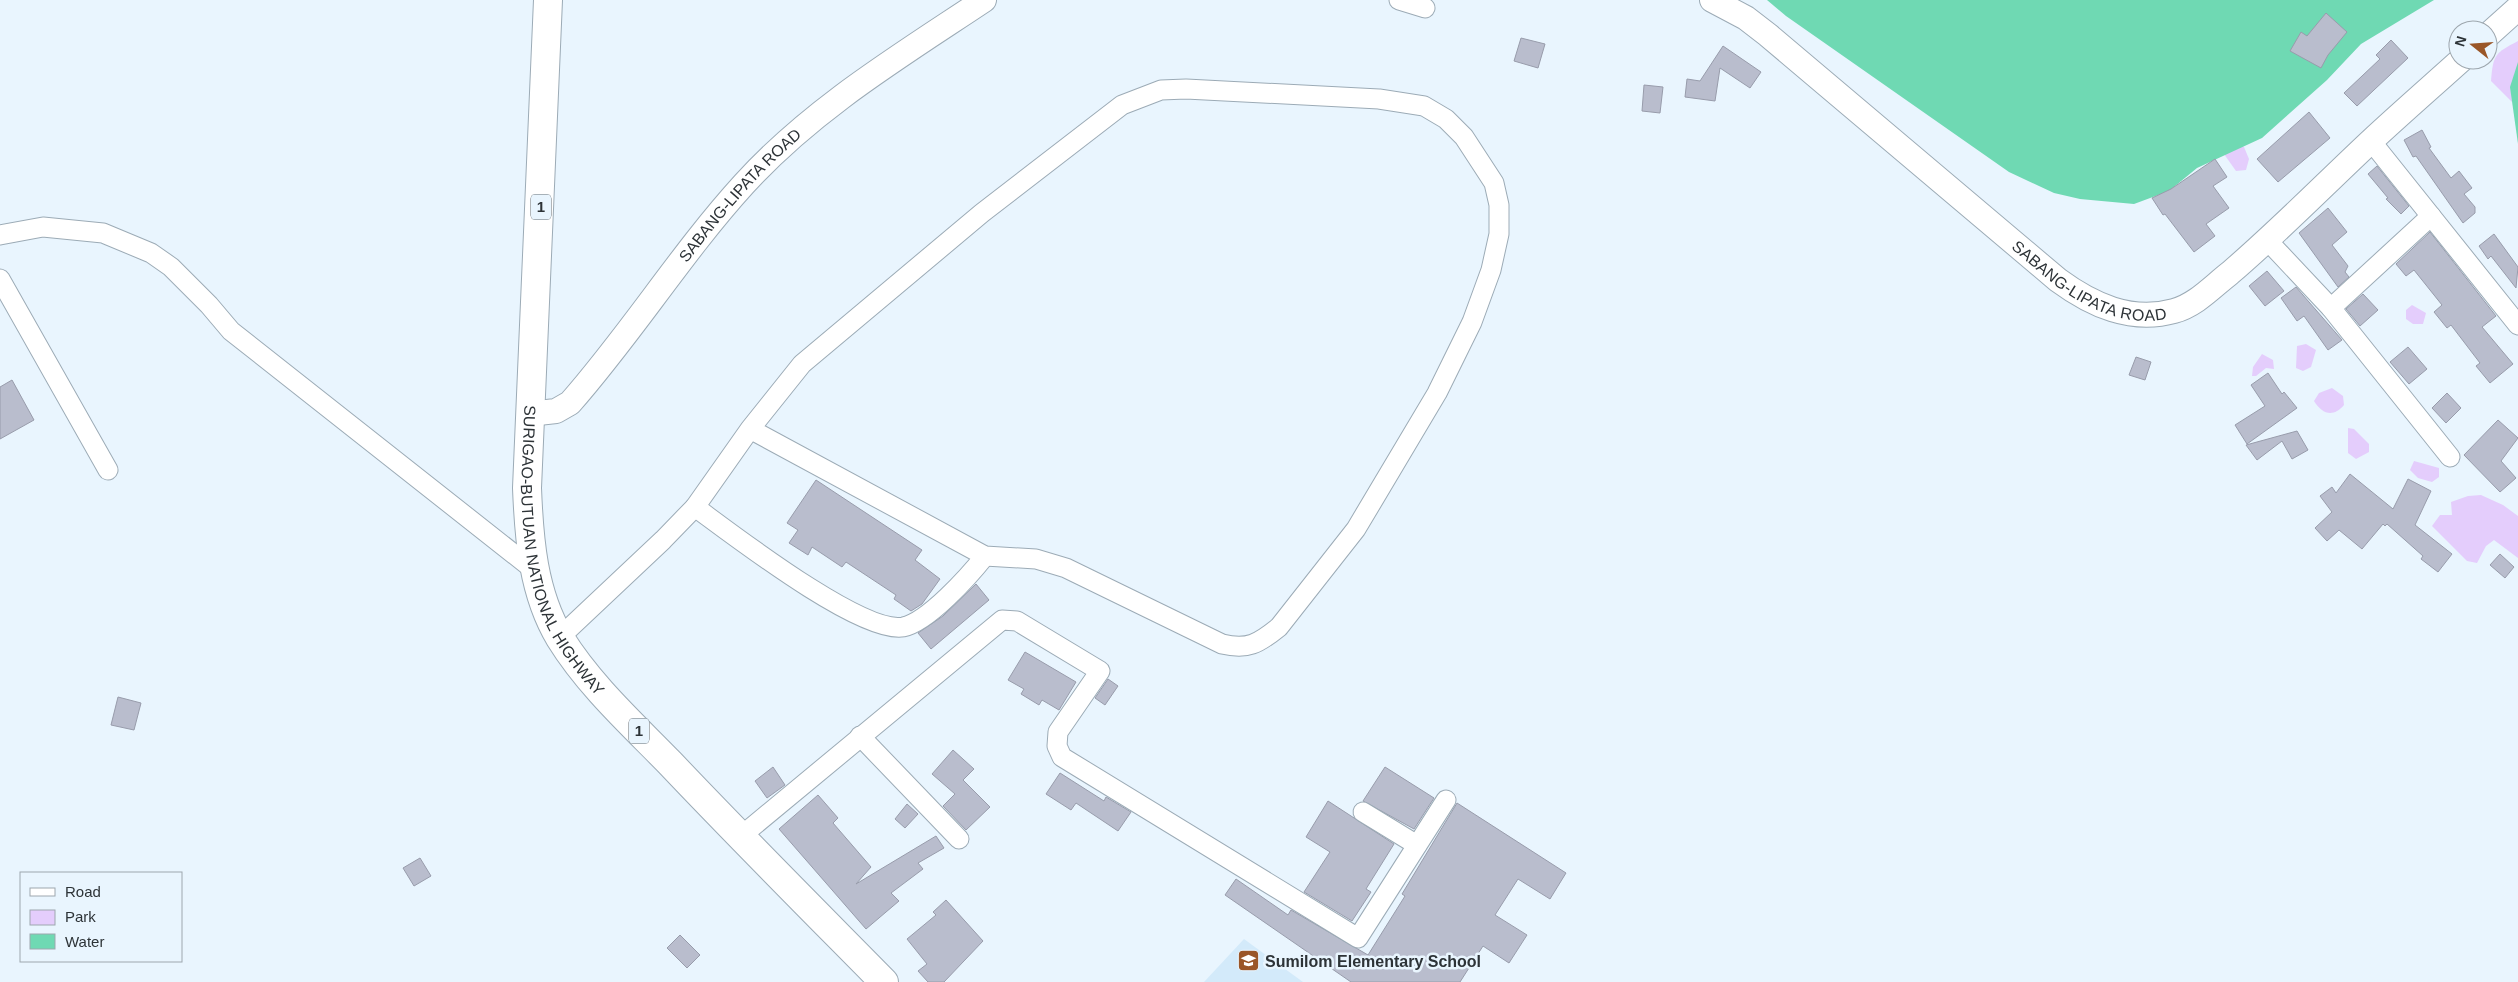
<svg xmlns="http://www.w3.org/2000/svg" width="2518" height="982" font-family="Arial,sans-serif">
  <rect width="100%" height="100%" fill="#e9f5fe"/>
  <path fill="#d3eafa" d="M1244,939L1303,982H1204Z"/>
  <g fill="#e4cdfc">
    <path d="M2518,41V103H2513L2491,81C2493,55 2495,53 2518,41Z"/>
    <path d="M2235,141L2244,147L2249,159L2246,170L2236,171L2219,147Z"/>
    <path d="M2412,305L2426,313L2423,324H2413L2406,319V310Z"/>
    <path d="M2306,344L2316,350L2311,367L2303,371L2296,368L2297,346Z"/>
    <path d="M2262,354L2273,360L2274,369L2266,368L2256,376H2252L2253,367Z"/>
    <path d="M2332,388L2343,396L2344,405C2333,418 2322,414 2314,401L2319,393Z"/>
    <path d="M2348,428L2354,429L2369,444V452L2356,459L2348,453Z"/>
    <path d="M2414,461L2439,468V477L2432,482L2418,478L2410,470Z"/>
    <path d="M2481,495L2503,505L2518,516V558L2494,540L2486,546L2477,563L2467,561L2432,526L2440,515H2452L2451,502L2468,496Z"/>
  </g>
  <g fill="#6fd9b3">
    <path d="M1767,0H2434L2361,44L2327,80L2262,138L2197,168L2169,191L2134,204L2080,199L2054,193L2009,172L1786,16Z"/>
    <path d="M2518,62V144L2510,87Z"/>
  </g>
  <g fill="#b9bdcd" stroke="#989cab">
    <path d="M2326,13L2347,32L2328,55L2321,68L2290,51L2301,32L2307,36Z"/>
    <path d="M1521,38L1545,44L1538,68L1514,61Z"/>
    <path d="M2391,40L2408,58L2357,106L2344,93L2380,59L2376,55Z"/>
    <path d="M1723,46L1761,72L1750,88L1720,68L1715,101L1685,97L1687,79L1700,81Z"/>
    <path d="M1644,85L1663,87L1660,113L1642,111Z"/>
    <path d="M2309,112L2330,138L2278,182L2257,159Z"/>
    <path d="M2422,130L2431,147L2429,148L2451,178L2459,171L2472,188L2464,194L2475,207V213L2463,223L2416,156L2413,157L2404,140Z"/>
    <path d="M2215,159L2227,177L2213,186L2229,208L2206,224L2215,236L2194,252L2165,214L2163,215L2152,198L2171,189Z"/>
    <path d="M2377,166L2409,206L2401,214L2386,199L2388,198L2368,174Z"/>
    <path d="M2328,208L2347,232L2332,245L2348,266L2345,272L2349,277L2338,287L2299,233Z"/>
    <path d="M2430,232L2496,316L2482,327L2513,364L2490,383L2476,366L2480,363L2451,325L2447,328L2434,312L2442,305L2414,270L2406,276L2396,264Z"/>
    <path d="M2494,234L2518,267L2516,288L2491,256L2488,259L2479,246Z"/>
    <path d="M2267,271L2284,291L2265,306L2249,286Z"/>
    <path d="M2296,287L2342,340L2328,350L2304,316L2297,321L2281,298Z"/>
    <path d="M2363,294L2378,310L2360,326L2346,309Z"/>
    <path d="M2408,347L2427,369L2409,384L2390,362Z"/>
    <path d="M2136,357L2151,362L2145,380L2129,375Z"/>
    <path d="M2268,373L2282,394L2284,392L2297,408L2247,444L2235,425L2265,406L2251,385Z"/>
    <path d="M12,380L34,420L0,439V387Z"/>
    <path d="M2447,393L2461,408L2446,423L2432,408Z"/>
    <path d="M2498,420L2518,438L2501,461L2516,478L2500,492L2464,455Z"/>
    <path d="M2297,431L2308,450L2292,459L2282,441L2257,460L2246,445Z"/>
    <path d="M2350,474L2393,509L2408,479L2431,491L2415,525L2452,554L2438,572L2421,559L2423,556L2387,524L2385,526L2383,524L2362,549L2339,530L2327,541L2315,528L2332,512L2320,496L2332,487L2336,493Z"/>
    <path d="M816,480L922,550L915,560L940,579L922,604L911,611L894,599L896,595L846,562L842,567L812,547L808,555L789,543L798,530L787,523Z"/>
    <path d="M2500,554L2514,567L2505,578L2490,565Z"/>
    <path d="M976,584L989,600L931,649L918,633L943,616Z"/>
    <path d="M1025,652L1076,682L1059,710L1042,700L1039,705L1021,694L1024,689L1008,680Z"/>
    <path d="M1108,679L1118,686L1105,705L1095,698Z"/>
    <path d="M118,697L141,703L134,730L111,725Z"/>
    <path d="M953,750L974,769L963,780L990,807L966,830L943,806L955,794L932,774Z"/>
    <path d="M773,767L785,785L767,798L755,781Z"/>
    <path d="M1385,767L1434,798L1414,829L1363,801Z"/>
    <path d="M1060,773L1104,801L1106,797L1131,812L1118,831L1076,803L1071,810L1046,794Z"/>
    <path d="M818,795L838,818L833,823L871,867L856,884L936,836L944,848L918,863L923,869L891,893L899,901L866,929L779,829Z"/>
    <path d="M1328,801L1394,844L1366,889L1371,892L1352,921L1304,892L1330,852L1306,837Z"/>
    <path d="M1457,803L1566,873L1550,899L1518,879L1495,915L1527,935L1509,963L1483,946L1460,982H1351L1225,895L1236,879L1288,915L1291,910L1368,955L1405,896L1402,894Z"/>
    <path d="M907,804L918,814L905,828L895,819Z"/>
    <path d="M420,858L431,876L414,886L403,868Z"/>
    <path d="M946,900L983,941L944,982H928L918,971L927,964L907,939L936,915L933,912Z"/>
    <path d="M680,935L700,955L687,968L667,948Z"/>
  </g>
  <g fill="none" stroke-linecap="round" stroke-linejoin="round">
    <defs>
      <g id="minor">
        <path d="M1399,0L1425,8"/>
        <path d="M2371,141L2518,325"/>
        <path d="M0,235L43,227L103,233L151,253L171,267L209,305L231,331L534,570"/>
        <path d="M2268,241L2331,308L2450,457"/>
        <path d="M0,279L108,470"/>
        <path d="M2331,308L2431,216"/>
        <path d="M695,507C732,534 861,634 903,627C928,622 969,576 985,556"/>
        <path d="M560,637L663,540L695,507L750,429L802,364L982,213L1122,105L1161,90L1186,89L1379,99L1424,106L1446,119L1464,137L1494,183L1499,205V234L1491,270L1472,322L1437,393L1356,529L1279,627C1258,644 1248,650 1222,644L1066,568L1036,559L985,556L750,429"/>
        <path d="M860,736L959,839"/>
        <path d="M1363,812L1417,845"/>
        <path d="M740,837L1002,620L1017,621L1100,671L1058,732L1057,746L1062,757L1358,938L1446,800"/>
      </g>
      <g id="major">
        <path id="s1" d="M1712,0L1746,18L1768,35L2058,280C2092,305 2131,323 2174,311C2196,305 2212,287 2230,273C2279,231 2324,185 2371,141C2400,114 2431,87 2461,60"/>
        <path d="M2488,35L2518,8"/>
        <path id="s2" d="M529,414L556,411L570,403C631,334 682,252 744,184C812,109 900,56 984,0"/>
      </g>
      <g id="highway">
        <path id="s3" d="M548,0L527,488C529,539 533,593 560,638C589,685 632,724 670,763C740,837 812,909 884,982"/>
      </g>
    </defs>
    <use href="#minor" stroke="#9cabb6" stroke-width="21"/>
    <use href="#major" stroke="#9cabb6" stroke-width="26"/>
    <use href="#highway" stroke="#9cabb6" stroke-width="30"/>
    <use href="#minor" stroke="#fff" stroke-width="19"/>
    <use href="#major" stroke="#fff" stroke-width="24"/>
    <use href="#highway" stroke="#fff" stroke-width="28"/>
  </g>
  <defs>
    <symbol id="school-square" viewBox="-11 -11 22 22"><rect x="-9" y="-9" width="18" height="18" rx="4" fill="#9a5628" stroke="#e9f5fe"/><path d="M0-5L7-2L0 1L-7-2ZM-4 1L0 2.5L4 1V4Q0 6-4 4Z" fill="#fff"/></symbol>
  </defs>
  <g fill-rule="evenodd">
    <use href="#school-square" x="1236" y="948" width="25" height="25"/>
  </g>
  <g text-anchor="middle" stroke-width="5" stroke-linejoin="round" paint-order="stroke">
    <g fill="#e9f5fe" stroke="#656d73" stroke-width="1">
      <rect x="531" y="194.5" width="20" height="25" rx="4"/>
      <rect x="629" y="718.5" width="20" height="25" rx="4"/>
    </g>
    <g font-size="15" font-weight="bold" fill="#2d3337">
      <text x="541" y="212">1</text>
      <text x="639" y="736">1</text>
    </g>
    <g font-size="16" fill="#2d3337" stroke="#e9f5fe">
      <text dy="6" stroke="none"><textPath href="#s2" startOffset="312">SABANG-LIPATA ROAD</textPath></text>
      <text dy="6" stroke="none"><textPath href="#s1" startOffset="476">SABANG-LIPATA ROAD</textPath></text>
      <text dy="6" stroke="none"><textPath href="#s3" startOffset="559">SURIGAO-BUTUAN NATIONAL HIGHWAY</textPath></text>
    </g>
    <g font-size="16" font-weight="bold" fill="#2d3337" stroke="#e9f5fe" text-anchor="start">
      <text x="1265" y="967">Sumilom Elementary School</text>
    </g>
  </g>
  <rect x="20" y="872" width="162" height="90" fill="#e9f5fe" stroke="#9ea7ae"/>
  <rect x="30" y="888" width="25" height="8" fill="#ffffff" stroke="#9ea7ae"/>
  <text x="65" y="897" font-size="15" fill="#2d3337">Road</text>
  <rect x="30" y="910" width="25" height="15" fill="#e4cdfc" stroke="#9ea7ae"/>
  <text x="65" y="922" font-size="15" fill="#2d3337">Park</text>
  <rect x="30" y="934" width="25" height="15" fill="#6fd9b3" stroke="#9ea7ae"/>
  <text x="65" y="947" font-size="15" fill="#2d3337">Water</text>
  <g transform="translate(2473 45) rotate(287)"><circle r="24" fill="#e9f5fe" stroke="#9ea7ae"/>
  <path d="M0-4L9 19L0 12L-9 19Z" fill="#9a5628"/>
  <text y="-8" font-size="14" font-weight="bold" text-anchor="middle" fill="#2d3337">N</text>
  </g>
</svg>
